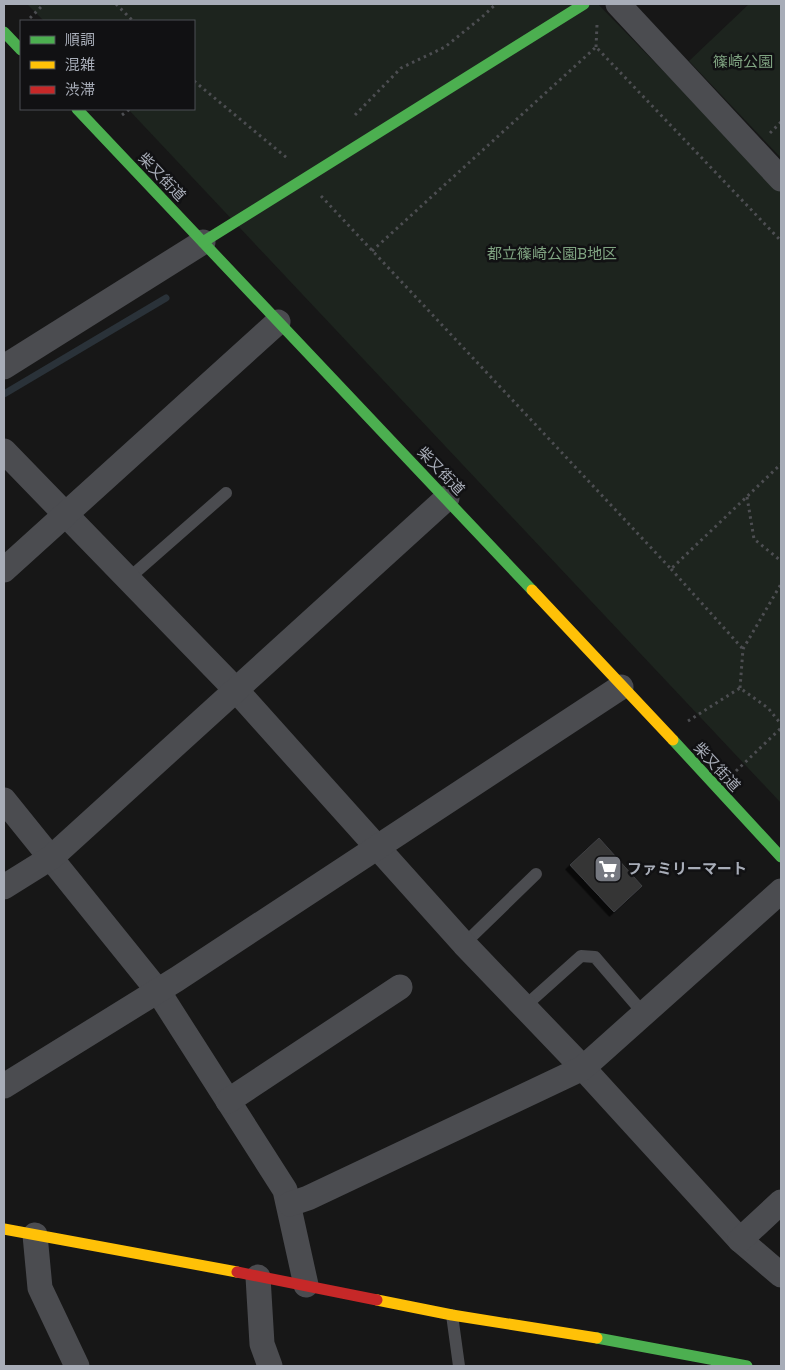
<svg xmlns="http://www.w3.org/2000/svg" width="785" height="1370" font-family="'Space Grotesk','Noto Sans JP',sans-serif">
  <defs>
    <filter id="shadow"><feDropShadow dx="-4.5" dy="4.5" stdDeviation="0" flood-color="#0009"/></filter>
  </defs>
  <rect width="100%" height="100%" fill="#171717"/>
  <g fill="#1d241e">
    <path d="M27,4H598L781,192V803L128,109H194V21H44Z"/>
    <path d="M749,4H781V158L689,61Z"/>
  </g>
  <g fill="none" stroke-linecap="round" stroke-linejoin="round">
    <path stroke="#2a3239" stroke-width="7" d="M4,394L166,298"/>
  </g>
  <path fill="#353536" stroke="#3f4043" filter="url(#shadow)" d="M599,838L642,886L614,912L570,865Z"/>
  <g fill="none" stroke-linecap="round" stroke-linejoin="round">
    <g stroke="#4d4e52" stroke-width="3" stroke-dasharray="2.5 4" stroke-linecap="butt">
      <path d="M116,4L133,21"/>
      <path d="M30,18L44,4"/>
      <path d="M596,47L597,25"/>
      <path d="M194,81L287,158"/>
      <path d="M122,115L130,109"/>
      <path d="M355,115L401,68L445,47L482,17L496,4"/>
      <path d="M770,133L781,122"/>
      <path d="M321,196L671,569L781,464"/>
      <path d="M372,251L596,47L781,241"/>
      <path d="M747,497L754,539L781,561"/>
      <path d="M671,569L742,648"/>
      <path d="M740,688L743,649L781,584"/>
      <path d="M688,721L740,688L768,708L781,724"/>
      <path d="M736,771L781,728"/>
    </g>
    <g stroke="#4b4c50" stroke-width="12">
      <path d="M128,579L226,493"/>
      <path d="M464,944L536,874"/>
      <path d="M524,1007L581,956L595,957L644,1014"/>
      <path d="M452,1315L459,1366"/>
    </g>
    <g stroke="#4b4c50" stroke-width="25">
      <path d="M618,4L781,179"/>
      <path d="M4,367L203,242"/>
      <path d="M4,451L236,690L464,944L583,1068L740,1240L781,1275"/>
      <path d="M4,570L278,322"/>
      <path d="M4,800L158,991L285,1190L306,1285"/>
      <path d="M4,887L52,857L447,498"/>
      <path d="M4,1086L177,979L621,687"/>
      <path d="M228,1101L400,987"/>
      <path d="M290,1204L308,1198L583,1068L781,891"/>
      <path d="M35,1235L40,1288L77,1366"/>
      <path d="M740,1240L781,1202"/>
      <path d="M258,1277L262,1344L270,1366"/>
    </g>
    <g stroke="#4caf50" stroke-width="11">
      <path d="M4,32L21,50"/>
      <path d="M77,109L532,590"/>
      <path d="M203,242L584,4"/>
      <path d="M673,740L781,857"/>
      <path d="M597,1338L747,1366"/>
    </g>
    <g stroke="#ffc107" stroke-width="11">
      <path d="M532,590L673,740"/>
      <path d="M4,1229L237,1272"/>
      <path d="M377,1300L452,1315L597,1338"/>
    </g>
    <path stroke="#c62828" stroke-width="11" d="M237,1272L377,1300"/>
  </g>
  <defs>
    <symbol id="supermarket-square" viewBox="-11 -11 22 22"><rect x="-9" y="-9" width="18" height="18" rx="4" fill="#757880" stroke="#111113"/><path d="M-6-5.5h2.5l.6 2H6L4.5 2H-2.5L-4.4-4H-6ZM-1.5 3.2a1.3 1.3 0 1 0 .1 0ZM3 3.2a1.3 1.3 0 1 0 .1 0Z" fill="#fff"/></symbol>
  </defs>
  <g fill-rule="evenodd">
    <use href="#supermarket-square" x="592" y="853" width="32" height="32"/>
  </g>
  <g text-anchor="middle" stroke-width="5" stroke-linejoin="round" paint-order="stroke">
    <g font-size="15" fill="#7fa381" stroke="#111113">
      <text x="743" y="67">篠崎公園</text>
      <text x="552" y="259">都立篠崎公園B地区</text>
    </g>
    <g font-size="15" fill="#a8adb8" stroke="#111113">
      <text transform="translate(162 177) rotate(46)" y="5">柴又街道</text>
      <text transform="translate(441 471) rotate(46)" y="5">柴又街道</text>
      <text transform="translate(717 767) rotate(47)" y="5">柴又街道</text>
    </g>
    <g font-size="15" font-weight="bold" fill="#a8adb8" stroke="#111113" text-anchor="start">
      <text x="627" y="874">ファミリーマート</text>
    </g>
  </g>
  <rect width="785" height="1370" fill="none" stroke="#a8adb8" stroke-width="10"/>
  <rect x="20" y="20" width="175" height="90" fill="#111113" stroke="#4d4f55"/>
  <rect x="30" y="36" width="25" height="8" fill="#4caf50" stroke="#4d4f55"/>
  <text x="65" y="45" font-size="15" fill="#a8adb8">順調</text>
  <rect x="30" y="61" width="25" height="8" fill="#ffc107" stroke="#4d4f55"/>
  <text x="65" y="70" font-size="15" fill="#a8adb8">混雑</text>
  <rect x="30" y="86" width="25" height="8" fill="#c62828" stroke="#4d4f55"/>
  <text x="65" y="95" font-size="15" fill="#a8adb8">渋滞</text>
</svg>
